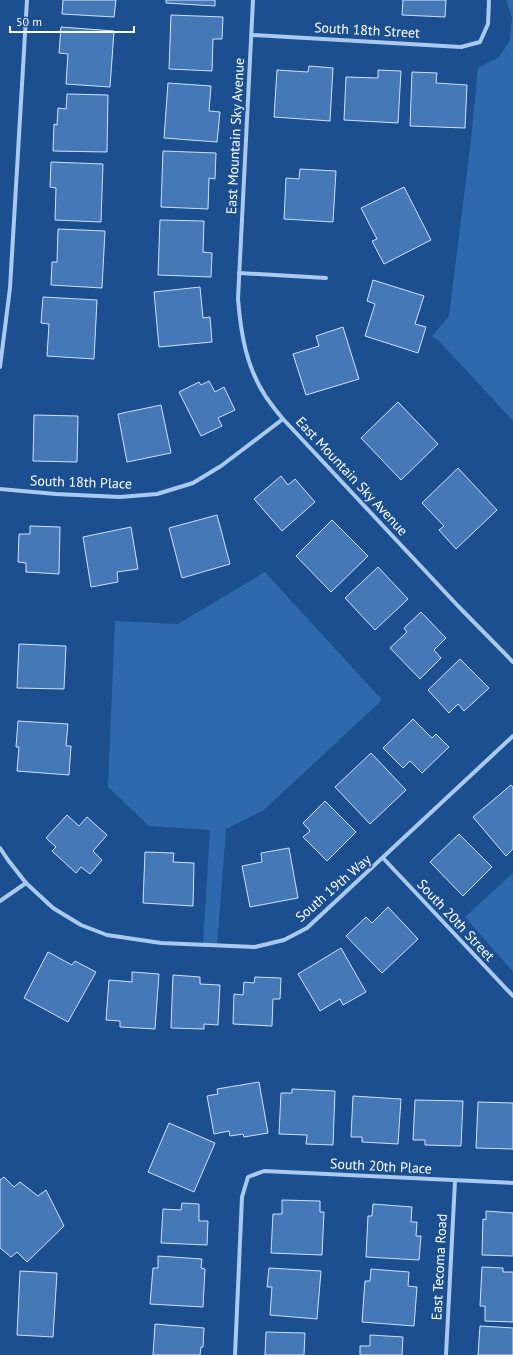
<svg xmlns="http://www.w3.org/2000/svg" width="513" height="1355" font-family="'PT Sans',sans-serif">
  <rect width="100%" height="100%" fill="#1b4f8f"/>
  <g fill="#2e69ad">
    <path d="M506,0H513V421L440,342L432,336L449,316L471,140L478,68L499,57L510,40L512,17Z"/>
    <path d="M265,572L382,700L264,810L226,829L217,946L203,945L210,830L149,826L108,787L115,621L178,624Z"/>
    <path d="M513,873V972L465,917Z"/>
  </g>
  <g fill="#4478b7" stroke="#cfe3fa">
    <path d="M63,0H116L114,17L62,14Z"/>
    <path d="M166,0H215V6L166,3Z"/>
    <path d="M403,0H446L445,17L402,15Z"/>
    <path d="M171,15L223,17L222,39H213L212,71L169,69Z"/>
    <path d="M61,27L114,31L110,87L66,84L68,54L59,53Z"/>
    <path d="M309,66L333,68L330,121L274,117L277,70L308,72Z"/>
    <path d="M378,70L401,71L398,123L344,120L346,77L378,78Z"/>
    <path d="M412,72L437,73L436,83L467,85L465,128L410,126Z"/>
    <path d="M168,83L211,86L209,111L220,112L217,142L164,138Z"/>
    <path d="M67,94L108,95L107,152L53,151L54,124L57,125L58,108L66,109Z"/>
    <path d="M163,151L216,153L215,179L209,178L208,209L161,207Z"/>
    <path d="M51,162L103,164L101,222L55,220L56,188L50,187Z"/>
    <path d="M300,169L336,171L333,222L284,219L286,178L299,179Z"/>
    <path d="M404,187L431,240L384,264L372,241L377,239L361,208Z"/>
    <path d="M160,220L204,221L203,252L212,253L211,277L158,275Z"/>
    <path d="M58,229L105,231L102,288L51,285L52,262H57Z"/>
    <path d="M373,280L424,296L415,324L426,327L418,353L365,336L375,304L367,301Z"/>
    <path d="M200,287L203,318L210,317L212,342L159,347L154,292Z"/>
    <path d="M43,297L97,300L94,359L47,356L49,324L41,323Z"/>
    <path d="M343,327L359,379L306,395L293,354L319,346L316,336Z"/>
    <path d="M209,381L215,392L224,387L235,410L218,418L222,426L201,436L179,392L199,382L201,385Z"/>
    <path d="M398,402L438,444L401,480L361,438Z"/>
    <path d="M161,405L171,453L127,462L118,414Z"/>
    <path d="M34,415L78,416L77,462L33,461Z"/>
    <path d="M458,468L497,510L456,549L439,530L444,526L422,503Z"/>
    <path d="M281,476L288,485L295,479L315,502L282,531L254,499Z"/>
    <path d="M217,515L230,564L182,578L169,528Z"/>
    <path d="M332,520L368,556L331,592L296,556Z"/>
    <path d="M30,526L60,527L59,574L26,572V563L18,562L19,534H30Z"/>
    <path d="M131,527L138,569L117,572L118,582L91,587L83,537Z"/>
    <path d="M378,567L408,599L375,630L345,598Z"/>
    <path d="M421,612L446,638L434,650L441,658L420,679L390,648L407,632L404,628Z"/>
    <path d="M19,644L66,646L64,689L17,688Z"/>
    <path d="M460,659L489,688L464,711L458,704L449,713L428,690Z"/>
    <path d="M413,719L432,738L436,734L449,747L422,773L410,761L403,768L383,748Z"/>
    <path d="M18,721L68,724L66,746H71L69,775L17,771L19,747H16Z"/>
    <path d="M371,753L406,790L370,824L335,787Z"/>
    <path d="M511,785L513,787V849L506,856L473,817Z"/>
    <path d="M325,801L356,832L327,861L303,837L310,831L303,823Z"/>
    <path d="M67,815L79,826L87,817L107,835L93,851L102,860L90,874L81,867L76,873L52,851L56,847L46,838Z"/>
    <path d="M459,834L492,867L463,896L430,862Z"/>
    <path d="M289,848L298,898L250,907L242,866L262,862L261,853Z"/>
    <path d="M145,852L174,853L173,862L194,863L193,906L143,903Z"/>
    <path d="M388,907L418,939L382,973L346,936L366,917L372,923Z"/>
    <path d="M341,948L366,992L343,1005L340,999L320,1011L298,974Z"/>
    <path d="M48,952L72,965L75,961L96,972L68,1022L24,998Z"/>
    <path d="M132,972L159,974L155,1029L120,1027V1021L106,1020L109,980L132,982Z"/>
    <path d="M173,975L200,977V984L220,985L218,1025L204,1024V1029L171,1028Z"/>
    <path d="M255,977L281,978L280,999H273L272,1026L233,1024L234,994L243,995L244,982L254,983Z"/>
    <path d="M259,1082L268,1133L244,1137L243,1134L230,1136L229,1131L214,1134L207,1096L218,1094L217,1089Z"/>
    <path d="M292,1089L335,1091L333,1145L306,1144L307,1135L279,1134L281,1093H292Z"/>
    <path d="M353,1096L401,1099L398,1144L362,1142V1137H351Z"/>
    <path d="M415,1100L463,1101L461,1146L425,1145V1140H413Z"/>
    <path d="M478,1102L513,1103V1149L476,1148Z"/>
    <path d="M169,1123L215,1143L194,1192L148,1172Z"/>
    <path d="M4,1177L14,1187L20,1182L38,1196L46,1190L64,1226L27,1262L17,1252L11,1257L0,1248V1180Z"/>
    <path d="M282,1200L320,1201V1212H324L322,1255L271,1253L273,1214H282Z"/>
    <path d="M182,1203L199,1204V1221H208L207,1245L161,1243L163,1209L181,1210Z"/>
    <path d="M373,1204L412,1207L411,1222H417L416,1236H421L419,1260L366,1257L368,1216H372Z"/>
    <path d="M486,1211L513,1213V1256L482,1255L483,1219L486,1220Z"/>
    <path d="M158,1256L202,1259L201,1268L205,1269L203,1307L150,1304L153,1268H158Z"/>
    <path d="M482,1267L503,1268V1272H513V1322L485,1321V1306H480Z"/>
    <path d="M269,1268L321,1271L317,1319L270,1315L272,1287H267Z"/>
    <path d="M371,1269L409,1272L408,1286L417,1287L414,1326L362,1322L365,1281H370Z"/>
    <path d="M20,1271L57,1273L53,1337L17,1335Z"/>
    <path d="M155,1324L204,1328L203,1347H201L200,1355H153Z"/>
    <path d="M480,1326L513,1328V1355H478Z"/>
    <path d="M266,1332L305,1333L304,1355H265Z"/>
    <path d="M370,1335L403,1337L402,1355H360V1346H370Z"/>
  </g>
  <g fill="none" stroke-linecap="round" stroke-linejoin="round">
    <g stroke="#a9c9ee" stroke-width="4">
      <path d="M253,0L238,299C241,334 246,367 266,397C271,404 277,412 283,419L458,606L513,662"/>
      <path d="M252,35L461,47L480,42L488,24L489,0"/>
      <path d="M239,273L326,278"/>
      <path d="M0,367L10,288L27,0"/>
      <path d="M0,489L56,494L120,497L157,494L193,483L221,466L283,419"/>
      <path d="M0,848L8,860L26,883L53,908L81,925L107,935L161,943L255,947L284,940L307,928L513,736"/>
      <path d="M383,858L513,996"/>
      <path d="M0,901L26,883"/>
      <path d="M235,1355L242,1197L248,1177L264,1171L513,1183"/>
      <path d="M446,1355L455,1181"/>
    </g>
  </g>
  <g text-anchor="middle" stroke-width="3.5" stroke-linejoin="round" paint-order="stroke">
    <g font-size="14" fill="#fff" stroke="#1b4f8f">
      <text transform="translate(367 30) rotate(3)" y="5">South 18th Street</text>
      <text transform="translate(235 136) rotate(-87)" y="5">East Mountain Sky Avenue</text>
      <text transform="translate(352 476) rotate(47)" y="5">East Mountain Sky Avenue</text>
      <text transform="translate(81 482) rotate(2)" y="5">South 18th Place</text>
      <text transform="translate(333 888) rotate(-41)" y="5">South 19th Way</text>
      <text transform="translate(456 920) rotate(47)" y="5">South 20th Street</text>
      <text transform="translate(381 1166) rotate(3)" y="5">South 20th Place</text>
      <text transform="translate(439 1267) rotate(-87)" y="5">East Tecoma Road</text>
    </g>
  </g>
  <path d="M10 26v6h124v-6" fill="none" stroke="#ffffff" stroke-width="2"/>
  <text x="16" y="26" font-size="12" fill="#ffffff" stroke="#1b4f8f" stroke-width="3" paint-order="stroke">50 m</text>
</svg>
